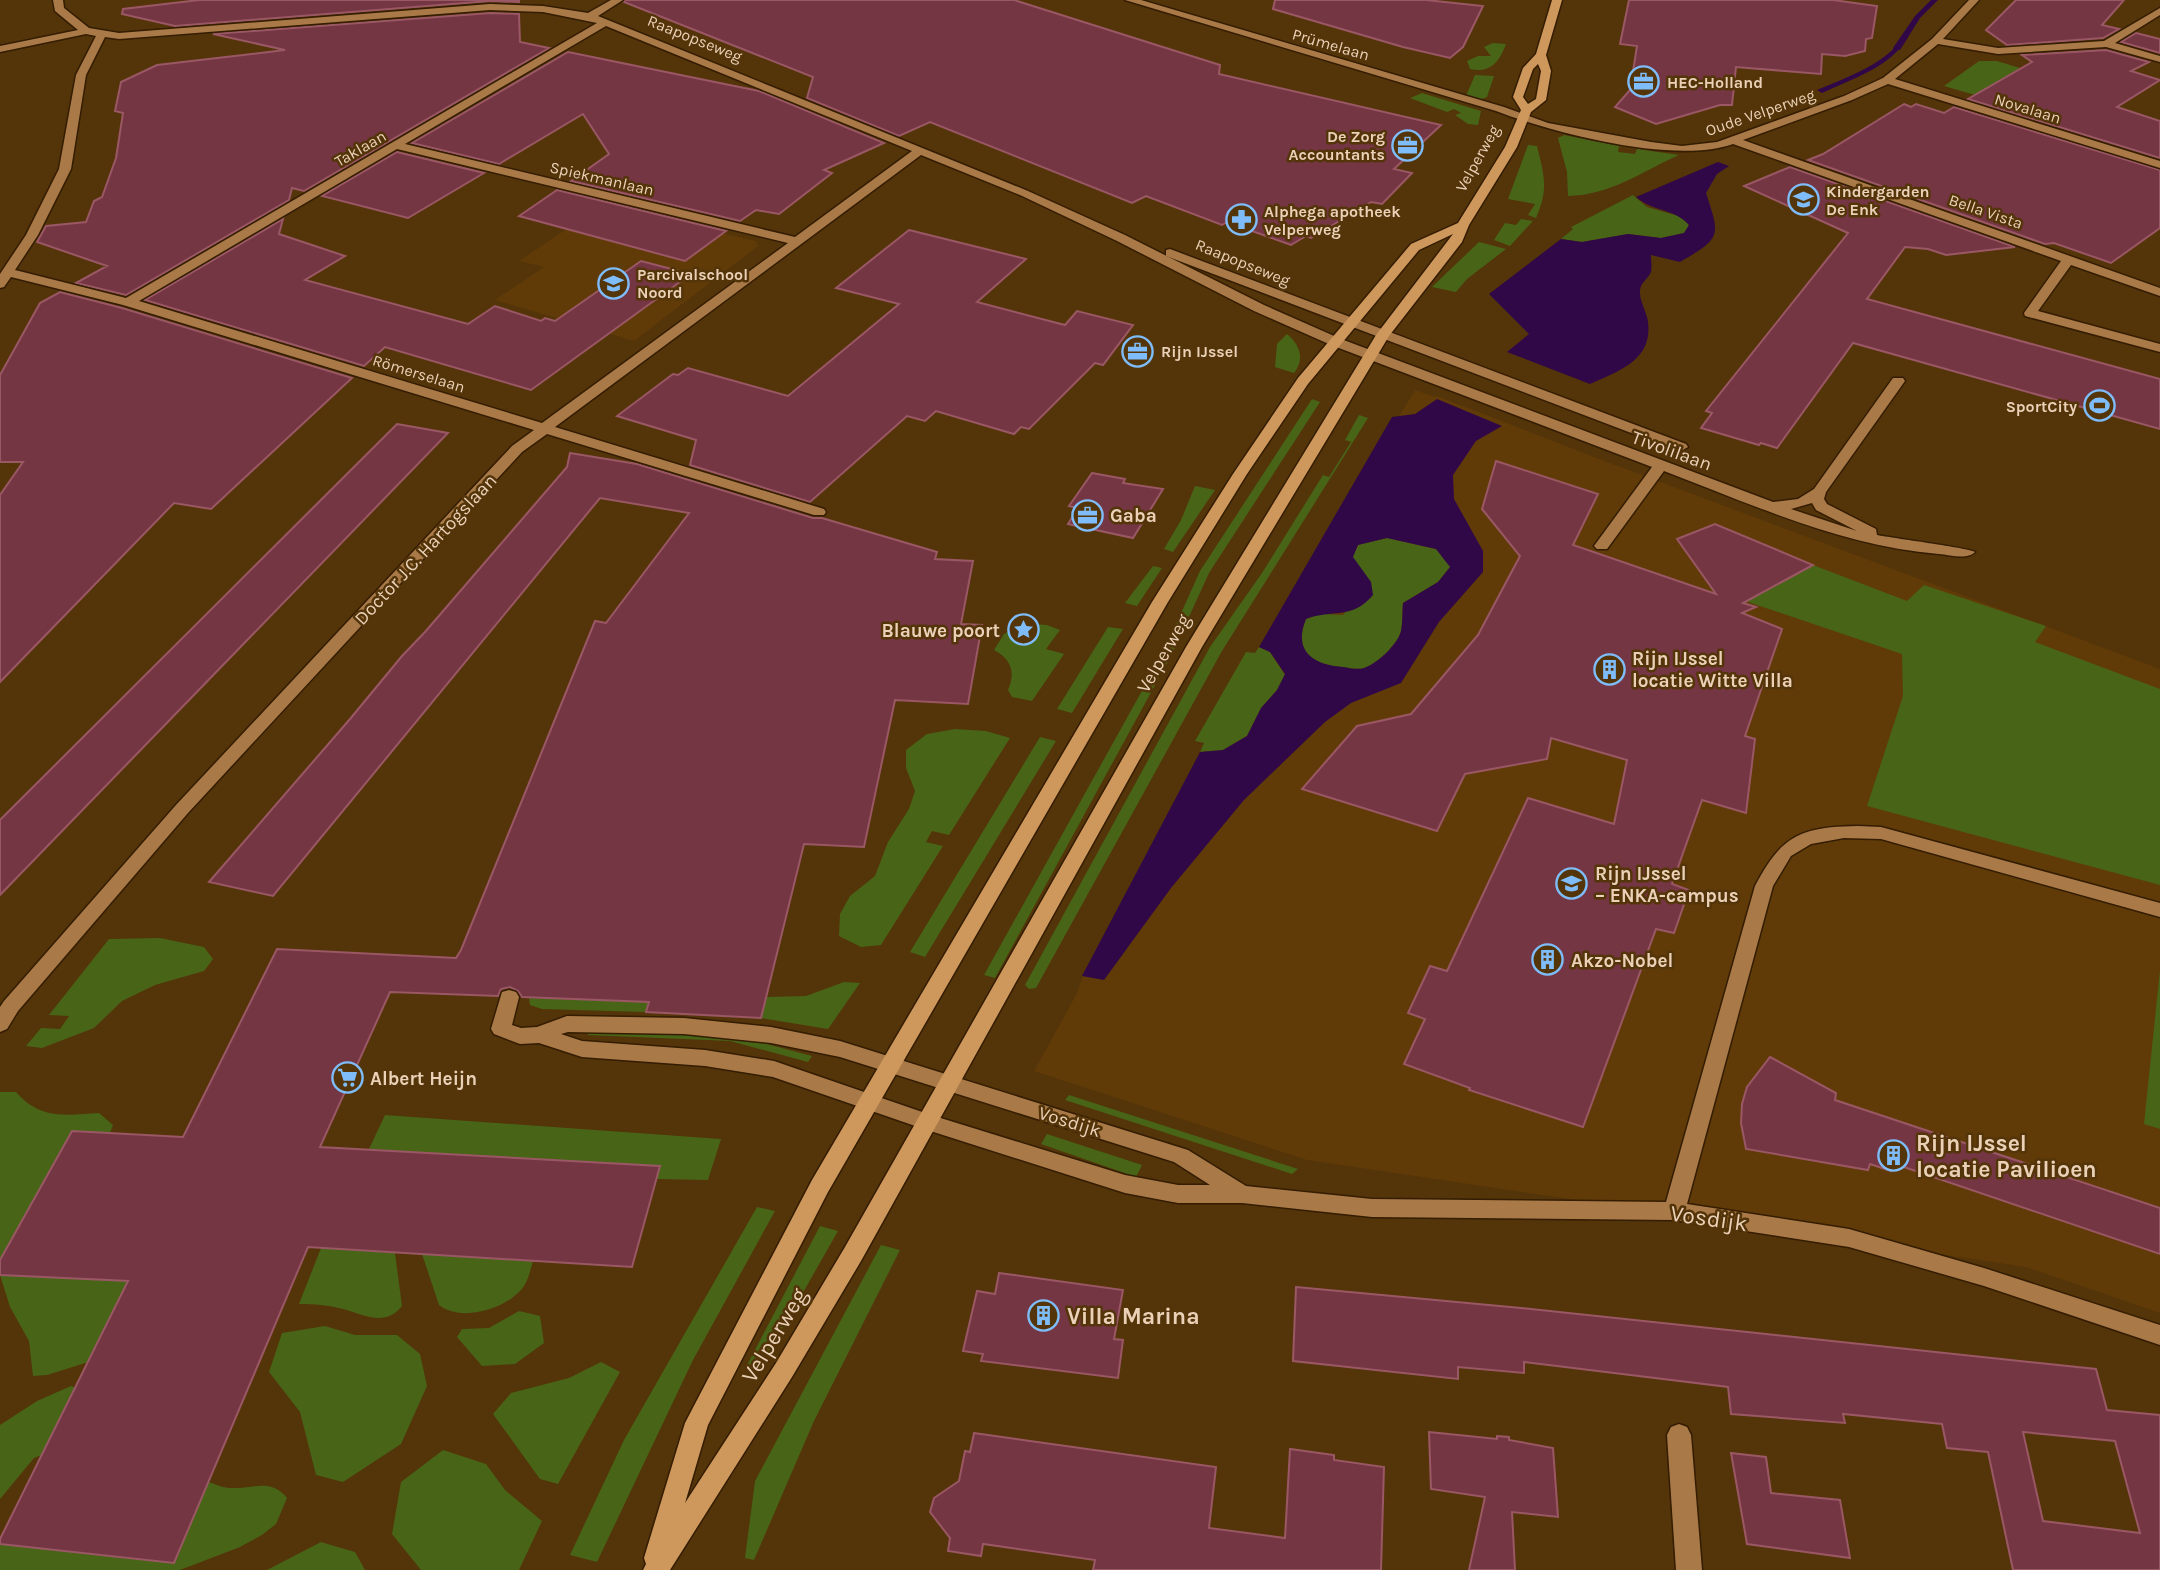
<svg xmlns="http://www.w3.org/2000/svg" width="2160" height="1570" font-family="Karla,sans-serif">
  <rect width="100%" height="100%" fill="#543409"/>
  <g fill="#603b08">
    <path d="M602,205L756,241L758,246L634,341L495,300L544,267L519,261Z"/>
    <path d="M1415,390L1435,397L1437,396L1602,460L2160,669V1313L2026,1267L1307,1160L1034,1071L1076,995L1083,976L1305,574Z"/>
  </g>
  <g fill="#486417">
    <path d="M1493,43L1506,44C1500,61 1490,74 1470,69L1467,61L1478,56H1491L1484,47Z"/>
    <path d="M1979,61H1997L2020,68L1975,95L1944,86Z"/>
    <path d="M1475,75L1494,76L1487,97L1480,100L1466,96Z"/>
    <path d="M1422,93L1481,111L1478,125L1468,124L1455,115L1461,113L1454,109L1447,112L1410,98Z"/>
    <path d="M1564,135L1619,146L1618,152L1635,154L1637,149L1679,155C1641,172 1611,195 1568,196L1567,172L1558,138Z"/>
    <path d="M1528,145L1537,146C1544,175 1549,189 1536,218L1528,215L1535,204L1508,199Z"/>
    <path d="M1633,195L1647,207L1682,217L1689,225L1684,233L1661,238L1628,234L1582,242L1561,239L1573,229L1571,227Z"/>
    <path d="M1521,219L1533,221L1510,246L1494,240L1505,223L1516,225Z"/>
    <path d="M1479,242L1506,249L1467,279L1456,292L1432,287Z"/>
    <path d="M1287,334C1300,345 1305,359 1294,373L1275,367L1277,344Z"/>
    <path d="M1312,399L1320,402L1209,573L1172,654L995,978L984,975L1163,653L1200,571Z"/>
    <path d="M1359,415L1368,418L1222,651L1036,988L1029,989L1025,985L1210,647L1262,573L1323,475L1329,477L1351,442L1345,440Z"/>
    <path d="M1195,486L1215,490L1173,552L1164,549L1181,520Z"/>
    <path d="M1387,538L1436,549L1451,566L1438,582L1403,603C1402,612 1403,622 1401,631C1398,644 1377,664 1364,668C1358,670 1349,668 1343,667C1312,665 1293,651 1306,619L1321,614L1343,615L1371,582L1352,557L1358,545Z"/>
    <path d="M1813,565L1907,601L1924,585L2046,626L2035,642L2160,689V885L1867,806L1903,696L1902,654L1710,589L1724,566L1794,575Z"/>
    <path d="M1153,566L1162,568L1137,606L1125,603Z"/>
    <path d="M1023,623L1047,625L1060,630L1046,649L1064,654L1032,701L1012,697L1008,690C1016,672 1011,659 994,650L1004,634Z"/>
    <path d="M1108,627L1123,629L1072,713L1057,709Z"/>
    <path d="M1259,647L1270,652L1285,675L1277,690L1261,708L1247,736L1223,750L1200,752L1204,743L1195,741L1246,652L1255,653Z"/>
    <path d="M955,729L986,731L1010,738L949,835L932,831L926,842L943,846L881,945L861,947L839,936L840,914L850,896L875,876L888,842L909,809L915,791L906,768V750L927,734Z"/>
    <path d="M1040,737L1056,741L925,957L910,952Z"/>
    <path d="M160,938L204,947L213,959L204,971L155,985L122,1001L94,1028L42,1048L26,1046L41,1028L60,1029L69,1016L49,1015L109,939Z"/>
    <path d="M2160,970V1129L2144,1124Z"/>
    <path d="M844,982L860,983L828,1029L761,1018L766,997L806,996Z"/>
    <path d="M529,998L649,1002L646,1012L542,1009L530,1005Z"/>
    <path d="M597,1029L736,1036L812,1056L808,1062L730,1041L588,1035L586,1030Z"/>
    <path d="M0,1092H16C40,1120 66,1115 99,1113L113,1125L106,1143L21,1258L0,1259Z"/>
    <path d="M1069,1095L1298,1169L1292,1174L1065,1100Z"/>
    <path d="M385,1115L721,1139L708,1180L657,1179L659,1166L369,1149Z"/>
    <path d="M1047,1134L1142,1165L1136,1177L1041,1144Z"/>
    <path d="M757,1207L775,1211L693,1360L597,1562L570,1555L624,1440Z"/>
    <path d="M820,1226L838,1231L759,1370L753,1372L746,1367Z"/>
    <path d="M881,1245L900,1250L814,1421L754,1560L745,1558L755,1481Z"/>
    <path d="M321,1248L395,1253L402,1306C386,1327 364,1315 343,1309C328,1305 314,1304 299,1304Z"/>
    <path d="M422,1254L533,1261C530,1271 528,1283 520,1291C502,1310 461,1322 439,1305Z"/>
    <path d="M0,1275L128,1281L98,1359L47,1375L33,1376L29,1341L10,1307Z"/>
    <path d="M519,1311L540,1316L544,1343L515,1364L482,1366L457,1337L462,1329L489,1328Z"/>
    <path d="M325,1326L355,1335H397L420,1354L427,1386L401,1444L343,1482L316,1475L300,1412L269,1372L282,1333Z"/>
    <path d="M601,1362L620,1372L558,1484L540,1479L493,1414L511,1393L569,1378Z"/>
    <path d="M71,1386L111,1400L93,1434L34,1458L0,1499V1425L37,1401Z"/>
    <path d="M443,1450L486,1464L505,1490L542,1521L519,1570H421L392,1534L401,1482Z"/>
    <path d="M208,1482C215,1484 223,1488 230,1488C253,1489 271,1478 287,1498L276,1524L262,1535L240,1547L180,1570H0V1544L174,1563Z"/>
    <path d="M321,1542L355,1552L365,1570H267Z"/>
  </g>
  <g fill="#300848" fill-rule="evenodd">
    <path d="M1904,36L1908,37C1891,67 1852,79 1822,93L1817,90C1845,78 1887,64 1904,36Z"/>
    <path d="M1718,162L1729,166L1717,174L1706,193C1720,236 1722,238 1680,262L1651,255C1651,260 1652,267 1651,272C1648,279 1641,282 1640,290C1639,301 1647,312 1648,322C1653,360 1619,371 1590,384L1507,352L1529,334L1489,294L1561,239L1582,242L1628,234L1661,238L1684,233L1689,225C1674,208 1653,212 1636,197Z"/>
    <path d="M1437,399L1502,426L1476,441L1453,475L1454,499L1483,551V572L1439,622L1401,683L1351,703L1325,722L1244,800L1171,888L1104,980L1082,976L1200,752L1223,750L1247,736L1261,708L1277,690L1285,674L1270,652L1259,647L1392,417L1415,414ZM1387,538L1436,549L1450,567L1438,582L1403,603C1402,612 1403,622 1401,631C1398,644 1377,664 1364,668C1358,670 1349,668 1343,667C1312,665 1293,650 1306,619C1332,609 1352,620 1373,595L1371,582L1353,557L1358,545Z"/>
  </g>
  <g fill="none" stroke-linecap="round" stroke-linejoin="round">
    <path fill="#300848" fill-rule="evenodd" d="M1931,0H1938L1920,18L1900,50H1894L1893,48L1915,16Z"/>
  </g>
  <g fill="#753644" stroke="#9a5764" stroke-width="2" fill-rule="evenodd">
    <path d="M199,0H519V2L490,1L175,26L122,14L123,9Z"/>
    <path d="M625,0H1014L1220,65L1219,74L1441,125L1394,169L1412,173L1382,204L1371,202L1311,238L1306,236L1291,245L1227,222L1222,225L1146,196L1132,203L930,122L899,136L807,98L813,77L624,2Z"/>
    <path d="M1275,0H1426L1483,6L1463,47L1450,58L1403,47L1273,9Z"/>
    <path d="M1629,0H1833L1877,6L1872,38L1866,39L1865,51L1845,56L1822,54L1821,74L1736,67L1732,105H1720L1656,124L1615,107L1630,90L1637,46L1620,44Z"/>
    <path d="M2016,0H2124L2102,25L2119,29L2103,38L2007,45L1986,30Z"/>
    <path d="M490,13L519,14L520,42L549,48L304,191L292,188L289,200L126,295L76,283L107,266L37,242L46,226L86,222L94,201L102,197L116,158L123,113L115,111L121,82L157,65L285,50L213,34Z"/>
    <path d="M2136,33L2160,39V53L2121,42Z"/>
    <path d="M2106,50L2149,62L2131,71L2160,80L2117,107L2160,121V158L1968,99L2032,62L2022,55Z"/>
    <path d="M568,52L759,91L884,143L824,170L832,173L779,214L756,210L740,221L571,181L609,154L583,114L499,164L412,143Z"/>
    <path d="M1904,104L1911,107L1916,104L1944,113L1954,107L2160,170V228L2111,263L2054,243L2045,244L1808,160L1823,154Z"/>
    <path d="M397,152L484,173L408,218L322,196Z"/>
    <path d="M1790,167L2015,247L1946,255L1928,249L1905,247L1867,299L2160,379V429L1853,343L1777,448L1761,443L1759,445L1701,428L1712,413L1706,411L1848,233L1744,186Z"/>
    <path d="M557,190L726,231L685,261L519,216Z"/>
    <path d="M283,219L279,234L345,256L305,280L468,324L495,306L541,321L545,318L555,321L641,261L691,274L531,390L385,347L364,366L145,300Z"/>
    <path d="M909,230L1026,259L977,302L1065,325L1077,311L1133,325L1103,365L1095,363L1029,429L1021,427L1014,434L936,411L925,421L907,416L810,502L690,465L696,440L617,416L673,374L678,375L688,368L788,396L899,304L836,288Z"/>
    <path d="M60,292L122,308L352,378L211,509L174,503L0,682V495L23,462H0V375L40,303Z"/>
    <path d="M397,424L448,433L0,895V820Z"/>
    <path d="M570,453L637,464L813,518H822L937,552L935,559L973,561L961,624L982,625L968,704L895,700L864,847L804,844L761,1018L646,1012L649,1002L522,997L518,991L510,987L501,989L498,996L390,992L320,1147L660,1166L632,1267L308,1247L174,1563L0,1544V1539L128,1281L0,1275V1260L72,1131L183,1137L277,949L456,958L461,950L595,621L606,623L689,513L600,498L273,896L209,882L350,719L402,656L425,632L567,467Z"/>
    <path d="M1496,461L1598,494L1573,545L1716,594L1677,539L1715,524L1813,565L1743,603L1756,607L1742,613L1782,629L1745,736L1755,739L1746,813L1702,800L1672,884L1689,890L1674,933L1656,929L1583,1127L1469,1090L1470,1088L1404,1064L1425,1019L1408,1013L1430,966L1447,971L1528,798L1614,824L1627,760L1551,738L1547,759L1465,774L1437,831L1302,789L1357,726L1411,714L1478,635L1520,556L1482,509Z"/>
    <path d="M1092,473L1125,479L1123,483L1163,489L1133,538L1068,524L1078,508L1069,506Z"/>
    <path d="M1770,1057L1836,1093L1835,1100L2160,1208V1254L1895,1164L1891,1171L1870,1164L1868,1170L1746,1149L1741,1123L1742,1104L1747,1087Z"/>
    <path d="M999,1273L1123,1290L1114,1339L1123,1340L1118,1378L981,1361L983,1354L963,1351L977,1291L995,1294Z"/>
    <path d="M1296,1287L1521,1308L2096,1369L2107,1410L2160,1415V1570H2013L1988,1452L1947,1448L1942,1424L1843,1414L1845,1423L1731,1414L1728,1387L1524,1362V1373L1458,1367V1379L1293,1361ZM2023,1432L2115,1441L2140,1533L2043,1521Z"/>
    <path d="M1429,1432L1497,1439V1436L1509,1437V1440L1553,1448L1558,1517L1512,1512L1515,1570H1469L1485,1497L1431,1489Z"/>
    <path d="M974,1433L1216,1467L1209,1528L1285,1538L1290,1449L1334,1455V1460L1384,1467L1381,1570H1093L1095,1560L983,1544L981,1556L948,1551L950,1538L930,1512L934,1498L959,1481L965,1451L970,1452Z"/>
    <path d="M1731,1453L1766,1457L1771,1493L1840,1500L1850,1558L1747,1544Z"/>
  </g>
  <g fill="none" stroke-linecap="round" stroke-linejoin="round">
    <defs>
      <g id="minor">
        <path d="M53,0H63L64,8L89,28L119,33L490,4L543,6L588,13L611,0H623L598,16L1028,191L1125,235L1264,305L1341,339L1773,502L1798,499L1814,489L1893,378H1903L1905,381L1826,492L1824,499L1827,504L1876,529L1877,535C1891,538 1970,548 1975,552C1967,560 1950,555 1939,554C1843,546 1753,505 1664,471L1607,549H1597L1594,546L1652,467L1331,345L1254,311L1117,241L1020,195L921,155L555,427L824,509L826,512L824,515H814L547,434L522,452L188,813L18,1011L7,1029L0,1032V1007L4,1001L176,805L512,446L534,430L123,305L11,277L4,287L0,288V274L26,235L59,169L76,75L96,36L86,34L0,52V46L78,30L55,11ZM490,10L543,12L597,23L126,298L15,270L38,235L71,169L86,75L105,37L119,39ZM606,26L912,151L795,237L405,144ZM397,149L788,243L542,423L139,301ZM1812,503L1816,510L1857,531L1791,509Z"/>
        <path d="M1125,0H1141L1504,107L1548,123L1651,142L1682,146L1717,142L1844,96L1883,78L1932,39L1969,0H1979L1943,39L1998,48L2104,41L2160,8V15L2115,43L2160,56V62L2106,47L1998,54L1938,44L1895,79L2160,161V168L1888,84L1852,100L1743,140L2160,288V296L2071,265L2038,311L2160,344V352L2025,316L2024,313L2061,261L1733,144C1675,165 1553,133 1496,111Z"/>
        <path d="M1170,249L1686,444L1688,447L1681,451L1676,450L1166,256V250Z"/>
        <path d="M1858,826L1881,827L2160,903V917L1881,839L1844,838L1811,844L1791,856L1773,886L1687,1204L1849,1229L1984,1268L2160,1325V1345L1984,1286L1849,1247L1674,1220L1372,1217L1242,1203H1178L1125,1193L921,1128L773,1077L705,1066L582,1057L539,1043L520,1044L494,1034L491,1029L502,992L509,990L516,992L519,997L512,1025L521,1028L537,1027L567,1016L684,1018L771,1027L840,1041L1188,1150L1246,1186L1372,1199L1666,1202L1755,886C1782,835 1800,827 1858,826ZM568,1032L684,1034L771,1043L840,1057L1174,1162L1210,1185H1178L1125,1175L931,1115L774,1061L705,1050L582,1041L561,1034Z"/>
        <path d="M1679,1424L1687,1427L1691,1435L1702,1570H1676L1667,1435L1671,1427Z"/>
      </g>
      <path id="major" d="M1552,0H1562L1546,55L1551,71L1546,100L1531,112L1517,147L1469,225L1462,242L1389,336L1202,647L861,1261L792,1377L670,1570H643L646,1564L644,1558L685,1423L812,1180L1152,602L1233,474L1298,378L1411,244L1458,223L1505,147L1521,110L1513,97L1523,68L1536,54ZM1538,64L1541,71L1536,99L1528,104L1523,97L1533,69ZM1453,234L1376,335L1186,647L845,1247L776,1363L685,1503L708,1425L828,1192L1168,602L1247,474L1308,384L1419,250Z"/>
    </defs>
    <use href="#minor" stroke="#341d02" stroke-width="3"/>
    <use href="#major" stroke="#341d02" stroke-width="3"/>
    <use href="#minor" fill="#a97a47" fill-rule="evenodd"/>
    <use href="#major" fill="#ce985d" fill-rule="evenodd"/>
  </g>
  <defs>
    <symbol id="office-ring" viewBox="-11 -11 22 22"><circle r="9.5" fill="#543409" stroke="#7ebdf9" stroke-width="1.5"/><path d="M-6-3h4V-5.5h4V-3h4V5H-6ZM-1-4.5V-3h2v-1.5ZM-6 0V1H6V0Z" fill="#7ebdf9"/></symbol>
    <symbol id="school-ring" viewBox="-11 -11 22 22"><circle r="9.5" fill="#543409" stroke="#7ebdf9" stroke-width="1.5"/><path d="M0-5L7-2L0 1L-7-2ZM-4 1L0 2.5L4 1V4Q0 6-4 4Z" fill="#7ebdf9"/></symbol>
    <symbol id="pharmacy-ring" viewBox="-11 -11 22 22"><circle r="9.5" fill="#543409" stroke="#7ebdf9" stroke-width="1.5"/><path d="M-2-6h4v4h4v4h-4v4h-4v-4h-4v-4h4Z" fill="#7ebdf9"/></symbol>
    <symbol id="stadium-ring" viewBox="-11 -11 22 22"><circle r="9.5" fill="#543409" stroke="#7ebdf9" stroke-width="1.5"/><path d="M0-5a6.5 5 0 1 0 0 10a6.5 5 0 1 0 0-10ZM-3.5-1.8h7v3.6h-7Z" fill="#7ebdf9"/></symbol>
    <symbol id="sight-ring" viewBox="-11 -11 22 22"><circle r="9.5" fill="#543409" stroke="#7ebdf9" stroke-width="1.5"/><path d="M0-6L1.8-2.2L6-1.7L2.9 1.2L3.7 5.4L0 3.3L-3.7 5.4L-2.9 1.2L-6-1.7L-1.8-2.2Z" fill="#7ebdf9"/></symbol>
    <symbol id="building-ring" viewBox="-11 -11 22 22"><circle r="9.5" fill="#543409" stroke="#7ebdf9" stroke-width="1.5"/><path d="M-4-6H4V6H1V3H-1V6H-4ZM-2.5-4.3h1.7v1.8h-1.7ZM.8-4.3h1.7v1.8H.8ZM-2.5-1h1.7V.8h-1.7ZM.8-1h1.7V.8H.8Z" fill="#7ebdf9"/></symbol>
    <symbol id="university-ring" viewBox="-11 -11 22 22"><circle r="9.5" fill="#543409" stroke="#7ebdf9" stroke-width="1.5"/><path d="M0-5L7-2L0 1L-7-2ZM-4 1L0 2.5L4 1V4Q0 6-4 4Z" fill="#7ebdf9"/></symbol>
    <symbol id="supermarket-ring" viewBox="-11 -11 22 22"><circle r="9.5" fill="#543409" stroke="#7ebdf9" stroke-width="1.5"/><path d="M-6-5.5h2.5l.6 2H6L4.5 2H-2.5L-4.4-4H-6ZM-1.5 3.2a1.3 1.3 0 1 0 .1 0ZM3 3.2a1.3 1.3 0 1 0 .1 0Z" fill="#7ebdf9"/></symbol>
  </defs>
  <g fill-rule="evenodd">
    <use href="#office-ring" x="1626" y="64" width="35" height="35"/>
    <use href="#office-ring" x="1390" y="128" width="35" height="35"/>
    <use href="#school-ring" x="1786" y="182" width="35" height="35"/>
    <use href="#pharmacy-ring" x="1224" y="202" width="35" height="35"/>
    <use href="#school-ring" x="596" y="266" width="35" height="35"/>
    <use href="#office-ring" x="1120" y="334" width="35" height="35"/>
    <use href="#stadium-ring" x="2082" y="388" width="35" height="35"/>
    <use href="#office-ring" x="1070" y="498" width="35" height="35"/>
    <use href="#sight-ring" x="1006" y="612" width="35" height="35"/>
    <use href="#building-ring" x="1592" y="652" width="35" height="35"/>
    <use href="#university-ring" x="1554" y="866" width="35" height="35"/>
    <use href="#building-ring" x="1530" y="942" width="35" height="35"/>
    <use href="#supermarket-ring" x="330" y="1060" width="35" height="35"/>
    <use href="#building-ring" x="1876" y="1138" width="35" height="35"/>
    <use href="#building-ring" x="1026" y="1298" width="35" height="35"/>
  </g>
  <g text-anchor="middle" stroke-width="5" stroke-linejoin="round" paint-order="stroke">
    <g font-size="16" fill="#ead1b7" stroke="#543409">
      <text transform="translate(695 38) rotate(22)" y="6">Raapopseweg</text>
      <text transform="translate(1331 44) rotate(16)" y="6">Prümelaan</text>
      <text transform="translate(2028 108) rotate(17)" y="6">Novalaan</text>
      <text transform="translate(1760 112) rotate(-19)" y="6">Oude Velperweg</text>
      <text transform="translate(360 148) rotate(-30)" y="6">Taklaan</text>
      <text transform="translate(1477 158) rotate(-61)" y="6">Velperweg</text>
      <text transform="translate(602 178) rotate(13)" y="6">Spiekmanlaan</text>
      <text transform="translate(1986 211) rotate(19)" y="6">Bella Vista</text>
      <text transform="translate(1243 262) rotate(22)" y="6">Raapopseweg</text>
      <text transform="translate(419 373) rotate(17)" y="6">Römerselaan</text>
    </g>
    <g font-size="16" font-weight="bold" fill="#ead1b7" stroke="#543409" text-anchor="start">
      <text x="1667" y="88">HEC-Holland</text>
      <text x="1385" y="142" text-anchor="end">De Zorg<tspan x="1385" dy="18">Accountants</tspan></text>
      <text x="1826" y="197">Kindergarden<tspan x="1826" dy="18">De Enk</tspan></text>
      <text x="1264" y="217">Alphega apotheek<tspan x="1264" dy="18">Velperweg</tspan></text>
      <text x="637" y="280">Parcivalschool<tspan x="637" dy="18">Noord</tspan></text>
      <text x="1161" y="357">Rijn IJssel</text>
      <text x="2077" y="412" text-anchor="end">SportCity</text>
    </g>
    <g font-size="19" fill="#ead1b7" stroke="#543409">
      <text transform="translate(1672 450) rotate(20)" y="7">Tivolilaan</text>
      <text transform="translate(425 549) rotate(-47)" y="7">Doctor J.C. Hartogslaan</text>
      <text transform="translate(1163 653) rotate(-60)" y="7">Velperweg</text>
      <text transform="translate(1070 1121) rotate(17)" y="7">Vosdijk</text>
    </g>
    <g font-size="19" font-weight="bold" fill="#ead1b7" stroke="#543409" text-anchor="start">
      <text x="1110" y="522">Gaba</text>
      <text x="1000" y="637" text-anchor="end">Blauwe poort</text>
      <text x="1632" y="665">Rijn IJssel<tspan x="1632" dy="22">locatie Witte Villa</tspan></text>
      <text x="1595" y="880">Rijn IJssel<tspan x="1595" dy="22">– ENKA-campus</tspan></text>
      <text x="1571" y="967">Akzo-Nobel</text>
      <text x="370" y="1085">Albert Heijn</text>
    </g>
    <g font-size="23" font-weight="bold" fill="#ead1b7" stroke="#543409" text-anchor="start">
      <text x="1916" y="1151">Rijn IJssel<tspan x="1916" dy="26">locatie Pavilioen</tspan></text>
      <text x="1067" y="1324">Villa Marina</text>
    </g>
    <g font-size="23" fill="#ead1b7" stroke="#543409">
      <text transform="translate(1709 1218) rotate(8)" y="8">Vosdijk</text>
      <text transform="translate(774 1335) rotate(-59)" y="8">Velperweg</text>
    </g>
  </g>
</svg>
